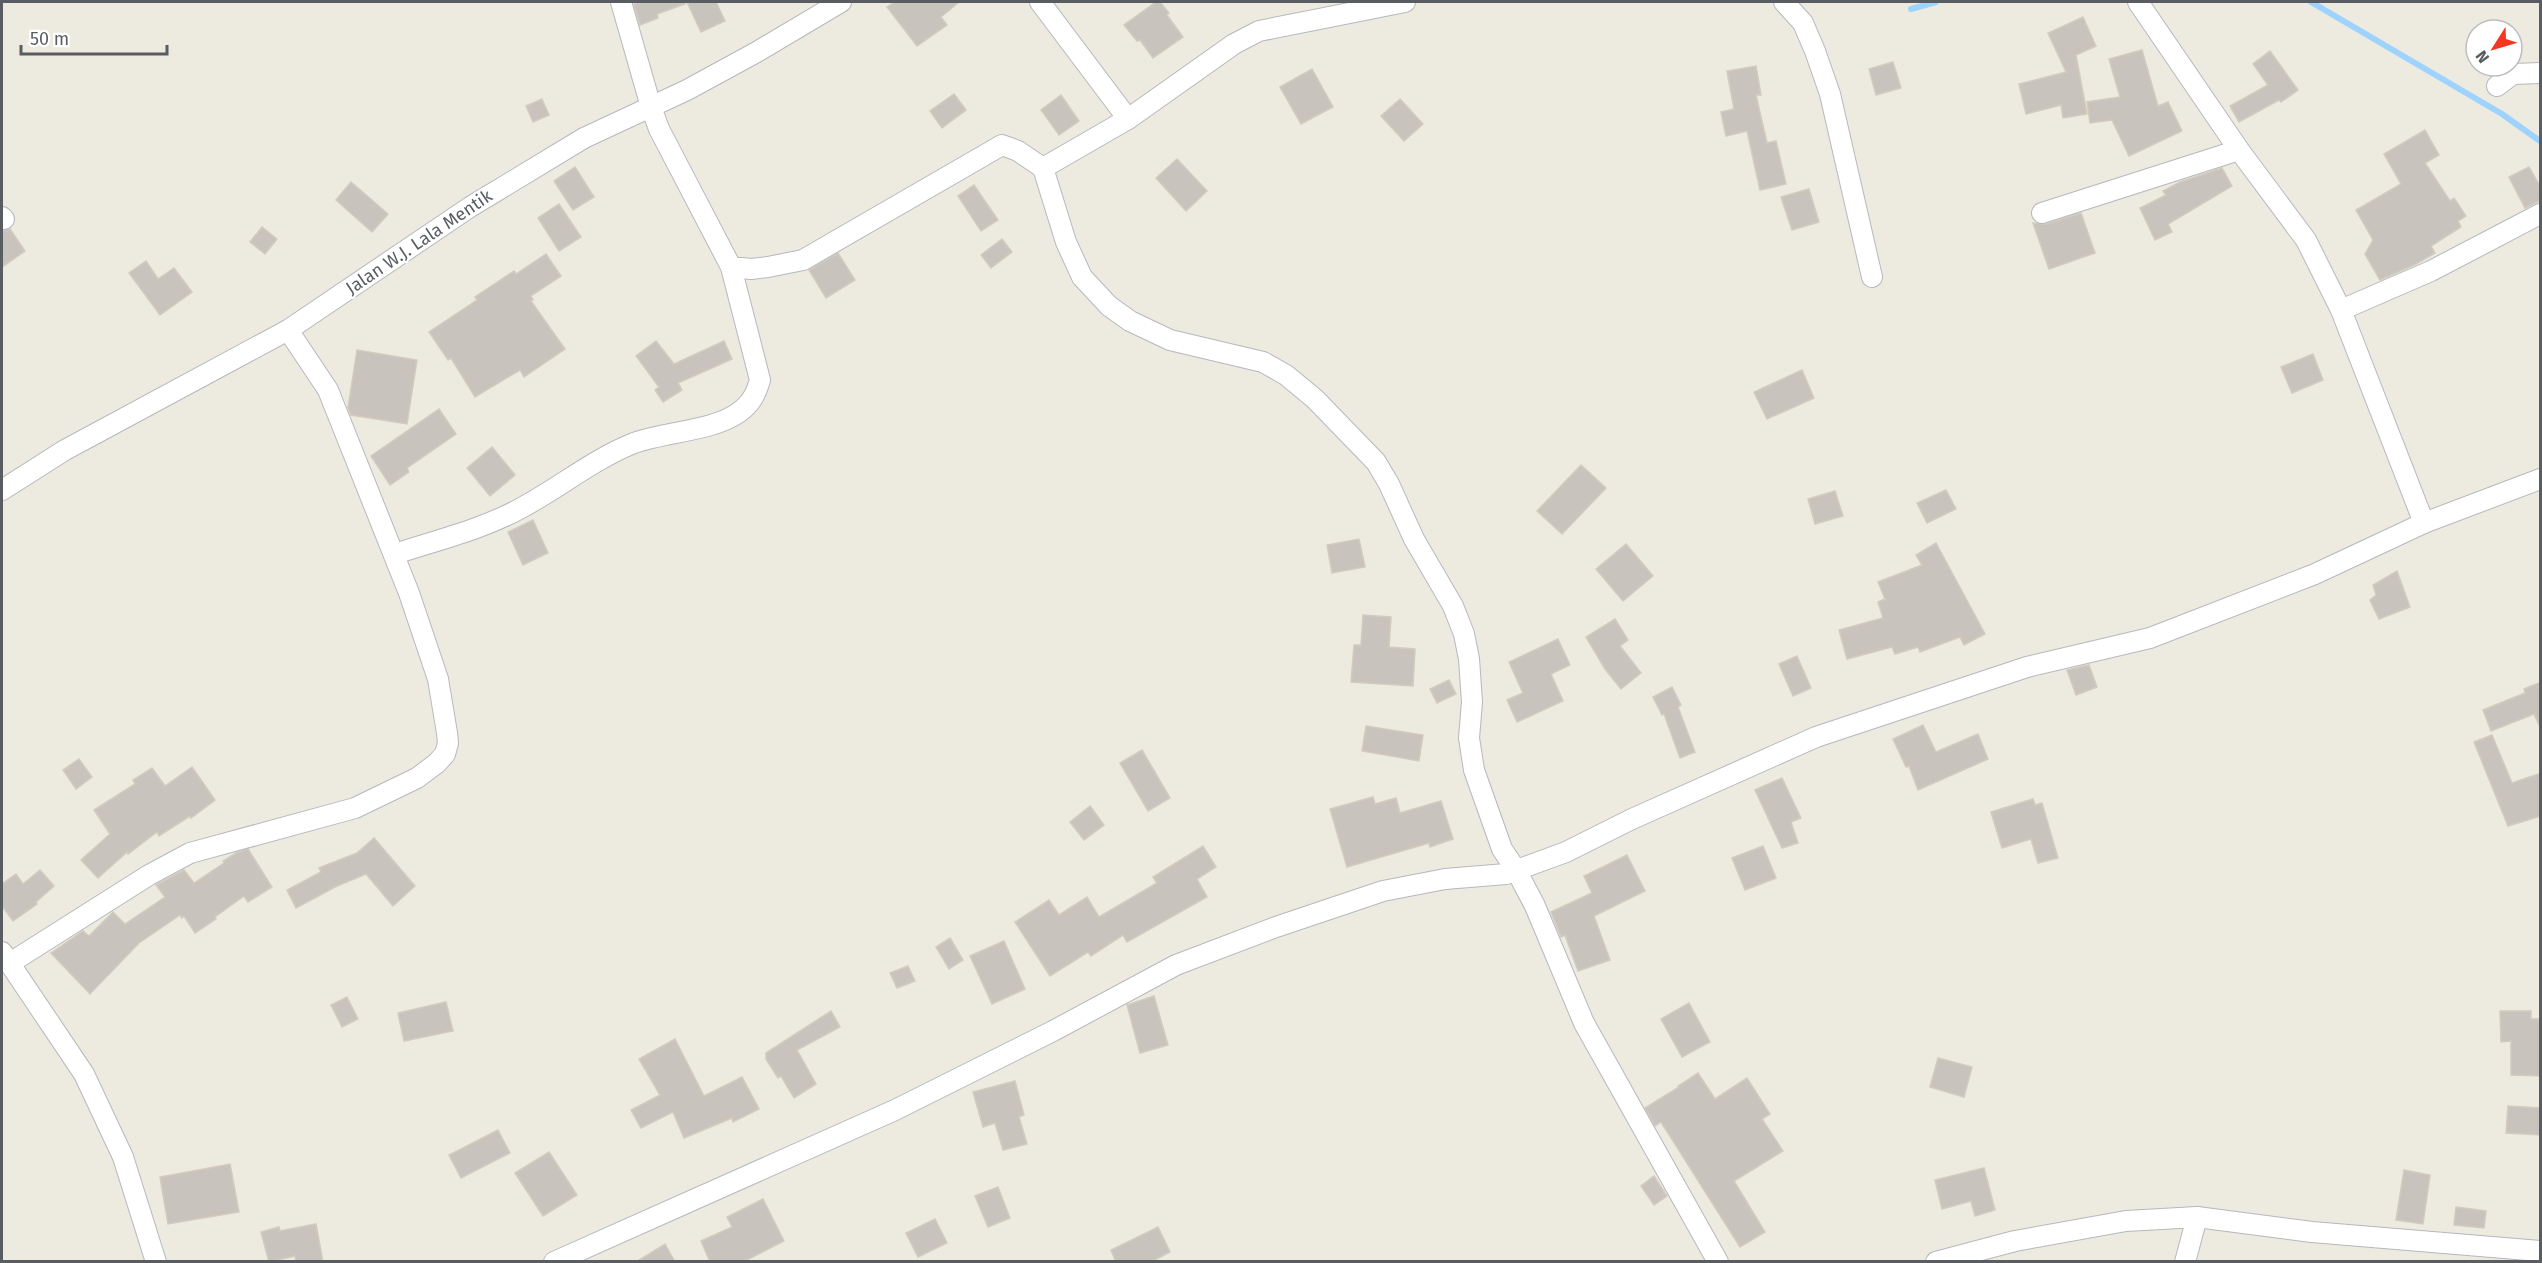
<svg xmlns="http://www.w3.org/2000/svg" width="2542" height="1263" font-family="'Fira Sans',sans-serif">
  <rect width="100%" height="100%" fill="#edeae0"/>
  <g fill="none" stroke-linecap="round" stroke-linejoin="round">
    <g stroke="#9ed2ff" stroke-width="6">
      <path d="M2311,2L2502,114L2540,141"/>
      <path d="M1911,9L1936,2"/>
    </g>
  </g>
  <g fill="#c8c4bd" stroke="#d2ccbe" stroke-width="1.5">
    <path d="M640,2H685V4L657,14L658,18L640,25L634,4Z"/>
    <path d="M687,2H716L725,21L701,32Z"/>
    <path d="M895,2H959L941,17L947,25L917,46L887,7Z"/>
    <path d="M1156,2H1160L1169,13L1167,15L1183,37L1153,58L1140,40L1137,41L1124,25Z"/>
    <path d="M2083,17L2096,46L2076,55L2087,114L2063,118L2061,105L2026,114L2019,84L2066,72L2048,33Z"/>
    <path d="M2142,50L2158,106L2168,102L2182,131L2129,156L2112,120L2090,123L2087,102L2120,97L2109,59Z"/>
    <path d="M2270,51L2298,90L2281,102L2279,100L2239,122L2230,106L2268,85L2253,64Z"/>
    <path d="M1893,62L1901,88L1876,95L1869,69Z"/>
    <path d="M1756,66L1761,95H1756L1767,143L1776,141L1786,184L1760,190L1747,131L1726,136L1721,112L1734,109L1727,71Z"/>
    <path d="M1312,69L1333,107L1301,124L1280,87Z"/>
    <path d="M954,94L966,110L942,128L930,111Z"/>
    <path d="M1061,95L1079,121L1059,135L1041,110Z"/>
    <path d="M542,99L549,115L533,122L526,106Z"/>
    <path d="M1400,99L1423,124L1404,141L1381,116Z"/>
    <path d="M2425,130L2439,155L2425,163L2450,201L2454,198L2466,216L2458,221L2461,227L2431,246L2435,253L2416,264L2380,280L2365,254L2373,240L2356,210L2401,184L2384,154Z"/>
    <path d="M1177,159L1207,191L1186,211L1156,178Z"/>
    <path d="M575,167L594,197L573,210L554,181Z"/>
    <path d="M2529,167L2541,188V200L2525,208L2509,177Z"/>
    <path d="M2222,168L2232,186L2168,224L2172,232L2155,240L2140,208L2166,195L2163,191L2180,182Z"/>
    <path d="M351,182L388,214L372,232L336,200Z"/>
    <path d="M974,185L998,220L981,231L958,196Z"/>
    <path d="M1809,189L1819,222L1792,230L1781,197Z"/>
    <path d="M559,204L581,237L559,251L538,218Z"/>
    <path d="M2081,213L2095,253L2049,269L2033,223L2046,224Z"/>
    <path d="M262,227L277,239L265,254L250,242Z"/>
    <path d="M10,229L25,251L2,267V231Z"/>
    <path d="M1002,239L1012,252L991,268L981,255Z"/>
    <path d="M838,253L855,280L826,298L809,270Z"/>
    <path d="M546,254L561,276L531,296L533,300L531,301L565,349L524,377L520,370L475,397L451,358L448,360L429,332L477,300L475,297L514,271L516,274Z"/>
    <path d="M146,261L158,279L174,268L192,292L160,315L129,273Z"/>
    <path d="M656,341L674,364L724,341L732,359L678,383L682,390L663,402L655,390L659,387L636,356Z"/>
    <path d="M357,350L417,360L407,424L351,415L348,408Z"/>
    <path d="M2313,354L2323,380L2292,393L2281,367Z"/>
    <path d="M1802,370L1814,398L1767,419L1754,392Z"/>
    <path d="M439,409L456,434L407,468L409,472L390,485L371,456Z"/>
    <path d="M492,447L515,475L490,496L467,468Z"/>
    <path d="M1581,465L1606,488L1562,534L1537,511Z"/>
    <path d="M1946,490L1956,509L1927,523L1917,503Z"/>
    <path d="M1835,491L1843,516L1815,524L1808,499Z"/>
    <path d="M533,520L548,553L523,565L508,532Z"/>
    <path d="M1359,539L1365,567L1332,573L1327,545Z"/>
    <path d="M1936,543L1985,634L1964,645L1960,637L1920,652L1918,647L1895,654L1892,647L1847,659L1839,630L1883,618L1878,602L1885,599L1878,582L1922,565L1916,555Z"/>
    <path d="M1626,544L1653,576L1623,601L1596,569Z"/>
    <path d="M2397,571L2410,607L2379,619L2370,600L2376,595L2373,585Z"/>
    <path d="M1363,615L1391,617L1389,647L1415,649L1413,686L1351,682L1354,645H1361Z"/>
    <path d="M1615,619L1628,640L1620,646L1641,673L1621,689L1605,669L1586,637Z"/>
    <path d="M1558,639L1570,665L1551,674L1563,701L1517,722L1507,700L1523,693L1509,662Z"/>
    <path d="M1797,656L1811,688L1793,696L1779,664Z"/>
    <path d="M2089,665L2097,687L2076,695L2067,670Z"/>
    <path d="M1449,680L1456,694L1437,703L1430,689Z"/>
    <path d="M2541,682V729L2534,714L2491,731L2483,710L2525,693L2524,689Z"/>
    <path d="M1672,687L1681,705L1678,707L1695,752L1680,758L1664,714L1662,715L1653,697Z"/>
    <path d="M1923,725L1936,752L1978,734L1988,759L1918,790L1909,766L1906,767L1893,739Z"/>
    <path d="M1366,726L1423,735L1419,761L1362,751Z"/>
    <path d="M2492,735L2512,783L2541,773V816L2508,826L2474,742Z"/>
    <path d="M1142,750L1170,798L1148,811L1120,763Z"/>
    <path d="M79,759L92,777L76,789L63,770Z"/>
    <path d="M192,767L215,800L191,818L190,816L159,836L157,832L128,854L127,852L98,878L81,860L110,834L94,810L135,784L133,780L152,768L165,786Z"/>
    <path d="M1782,778L1801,818L1791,822L1798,843L1782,848L1755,790Z"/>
    <path d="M1373,797L1375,804L1396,798L1400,813L1441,801L1453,839L1430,847L1429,843L1347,867L1330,809Z"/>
    <path d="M2033,799L2035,805L2042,803L2058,858L2038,863L2031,839L2002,848L1991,812Z"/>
    <path d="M1090,806L1104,825L1084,840L1070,822Z"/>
    <path d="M374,838L415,886L393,906L366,874L337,886L296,908L287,890L321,872L319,868L357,853Z"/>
    <path d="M1203,846L1216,867L1197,879L1207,897L1127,942L1123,935L1091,956L1088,952L1050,976L1015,922L1049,900L1059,915L1087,897L1099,917L1157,883L1153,877Z"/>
    <path d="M1763,846L1776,878L1745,890L1732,858Z"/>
    <path d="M248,849L272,887L248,902L244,896L215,917L216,919L195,933L184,916L182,918L180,915L139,943L90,994L51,953L83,931L89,936L113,912L125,924L165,897L156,885L184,870L194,883L224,863L223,861L236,853Z"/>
    <path d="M1627,855L1645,891L1594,916L1610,960L1578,971L1565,935L1561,937L1551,912L1592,893L1584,876Z"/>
    <path d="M40,870L54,886L36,902L37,904L13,921L2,906V884L16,874L23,884Z"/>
    <path d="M950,938L963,960L949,969L936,947Z"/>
    <path d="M1004,941L1025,989L992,1004L970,956Z"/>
    <path d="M908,966L915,981L897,988L890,973Z"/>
    <path d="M1154,996L1168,1045L1140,1053L1127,1005Z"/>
    <path d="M347,997L358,1019L342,1027L331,1005Z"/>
    <path d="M446,1002L453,1031L404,1041L398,1013Z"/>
    <path d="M1689,1003L1710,1042L1682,1057L1661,1019Z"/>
    <path d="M831,1011L840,1027L797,1050L816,1084L794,1098L781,1076L778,1078L766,1059V1053Z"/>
    <path d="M2500,1011H2531V1019H2541V1076L2511,1075V1041L2501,1042Z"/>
    <path d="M675,1039L704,1096L742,1077L759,1109L733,1122L732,1118L684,1138L673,1112L641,1128L631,1110L660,1095L639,1059Z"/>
    <path d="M1938,1058L1972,1067L1964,1097L1930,1087Z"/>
    <path d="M1698,1073L1715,1099L1747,1078L1770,1114L1762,1119L1783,1151L1734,1181L1765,1232L1740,1247L1661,1122L1655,1126L1645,1108L1679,1087L1678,1086Z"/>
    <path d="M1015,1081L1024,1115L1019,1117L1027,1144L1003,1150L995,1123L983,1127L973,1092Z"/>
    <path d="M2508,1106L2541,1108V1135L2506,1133Z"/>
    <path d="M498,1130L510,1153L461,1178L449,1155Z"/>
    <path d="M549,1152L577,1195L543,1216L515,1173Z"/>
    <path d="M230,1164L239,1212L168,1224L160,1177Z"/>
    <path d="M1984,1168L1995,1210L1975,1216L1971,1201L1942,1209L1935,1180Z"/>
    <path d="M2404,1170L2430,1175L2423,1224L2396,1220Z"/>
    <path d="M1654,1176L1667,1196L1654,1205L1641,1186Z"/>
    <path d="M998,1187L1010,1218L988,1227L975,1196Z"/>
    <path d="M763,1199L784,1241L743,1262H710L701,1241L732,1227L727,1217Z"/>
    <path d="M2456,1207L2486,1211L2484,1228L2454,1225Z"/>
    <path d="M935,1219L947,1243L918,1257L906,1233Z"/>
    <path d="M316,1224L323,1262H296L295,1256L269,1262L261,1232L279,1227L280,1231Z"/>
    <path d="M1158,1227L1170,1252L1151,1262H1116L1111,1250Z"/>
    <path d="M665,1244L675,1262H636Z"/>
  </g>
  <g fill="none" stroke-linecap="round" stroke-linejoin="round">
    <defs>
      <g id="minor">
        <path d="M621,2L651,107L659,129L731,267L751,269L768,267L803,260L1002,145L1018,151L1043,168L1128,119L1234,44L1259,31L1405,2"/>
        <path d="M1040,2L1128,119"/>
        <path d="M1784,2L1803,23L1815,51L1830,94L1872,277"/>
        <path d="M2138,2L2239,150L2306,240L2341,310L2424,523"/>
        <path d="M2497,86L2513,74L2540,73"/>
        <path d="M1043,168L1066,242L1082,277L1109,306L1130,321L1170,340L1263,362L1286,375L1315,399L1376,462L1389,484L1414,539L1453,606L1464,634L1469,659L1472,702L1469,738L1474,770L1502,849L1516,870L1535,906L1584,1023L1718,1262"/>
        <path d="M2042,213L2239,150"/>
        <path d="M2,217L4,219"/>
        <path d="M2341,310L2431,271L2540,214"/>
        <path d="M2,490L65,450L288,330L470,207L584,138L687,90L755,53L841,2"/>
        <path d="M395,554C437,540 484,529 523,507C560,487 594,459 634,443C664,432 712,431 738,413C751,404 756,394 760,380L731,267"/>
        <path d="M2,952L84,1074L123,1157L156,1262"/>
        <path d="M10,963L149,875L190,853L355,808L417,778L437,763L445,754L448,743L447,733L438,679L409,593L328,390L288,330"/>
        <path d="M554,1262L895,1110L1053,1031L1176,965L1276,927L1383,891L1445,879L1506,874L1566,852L1632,819L1816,737L2027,667L2150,638L2315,574L2424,523L2540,479"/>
        <path d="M1936,1262L2015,1241L2126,1221L2197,1217L2312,1232L2540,1251"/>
        <path d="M2185,1262L2197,1217"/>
      </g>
    </defs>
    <use href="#minor" stroke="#b6b8be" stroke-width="22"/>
    <use href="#minor" stroke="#fff" stroke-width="20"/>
  </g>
  <g text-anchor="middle" stroke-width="4.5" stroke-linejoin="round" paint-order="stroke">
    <g font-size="18" fill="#595d62" stroke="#fff">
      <text transform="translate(419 242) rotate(-34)" y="6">Jalan W.J. Lala Mentik</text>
    </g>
  </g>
  <rect width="2542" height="1263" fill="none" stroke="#595d62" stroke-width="6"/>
  <g transform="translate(2494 48) rotate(233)"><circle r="28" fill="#ffffff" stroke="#bdbec0" stroke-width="1.5"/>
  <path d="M0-4.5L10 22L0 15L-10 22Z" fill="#f33720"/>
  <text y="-9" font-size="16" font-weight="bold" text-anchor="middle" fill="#595d62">N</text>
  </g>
  <path d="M21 45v9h146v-9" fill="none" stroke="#595d62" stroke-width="3"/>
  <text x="30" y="45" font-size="18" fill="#595d62" stroke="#ffffff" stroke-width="4.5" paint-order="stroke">50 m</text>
</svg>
